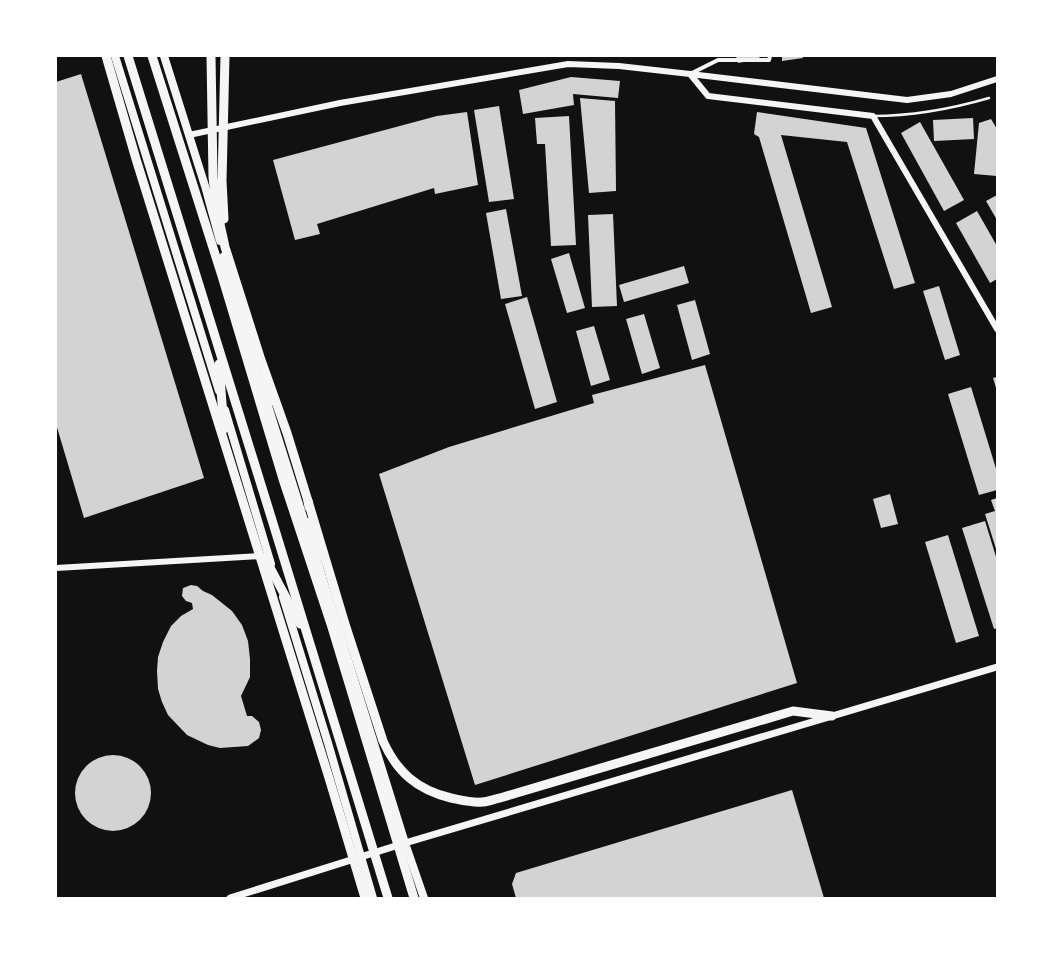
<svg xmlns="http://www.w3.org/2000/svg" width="1053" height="954" font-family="Merriweather,serif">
  <rect width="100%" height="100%" fill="#111"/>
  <g fill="#d3d3d3">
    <path d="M736,56H759L760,59L738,63Z"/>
    <path d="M782,56H802L803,58L782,61Z"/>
    <path d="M81,74L204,478L84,518L56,424V82Z"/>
    <path d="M571,77L620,81L618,98L573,94L574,105L523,114L519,90Z"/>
    <path d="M580,98L615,101L616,191L589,193Z"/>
    <path d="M499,106L514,199L489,202L474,110Z"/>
    <path d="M467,112L478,185L435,194L434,188L317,224L320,234L295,240L273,160L437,116Z"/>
    <path d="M757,112L866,128L915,283L894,289L847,142L781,135L832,307L811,313L759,137L754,134Z"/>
    <path d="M569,116L576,245L551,246L545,144H537L535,118Z"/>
    <path d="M973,118L974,139L934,141L933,120Z"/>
    <path d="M991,119L997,129V176L974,174L979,123Z"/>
    <path d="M920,122L964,200L944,211L901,133Z"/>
    <path d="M997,195V220L986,201Z"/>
    <path d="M506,209L522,296L501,299L486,213Z"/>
    <path d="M977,211L997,246V279L990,283L956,223Z"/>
    <path d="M613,214L617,306L592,307L588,215Z"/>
    <path d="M569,253L585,308L567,313L551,259Z"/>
    <path d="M684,266L689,283L624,302L619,285Z"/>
    <path d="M939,286L960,355L945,360L923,291Z"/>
    <path d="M527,297L557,402L535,409L505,304Z"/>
    <path d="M695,300L710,354L692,360L677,305Z"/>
    <path d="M644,314L660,368L642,374L626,319Z"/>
    <path d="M594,326L610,380L591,386L576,331Z"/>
    <path d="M705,365L797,683L475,785L379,474L449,447L594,403L592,395Z"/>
    <path d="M997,377V391L993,378Z"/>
    <path d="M971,387L997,472V490L979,495L948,394Z"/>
    <path d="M890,494L898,524L881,528L873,499Z"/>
    <path d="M997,498V552L985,514L995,511L991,500Z"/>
    <path d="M985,521L997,560V628L994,629L962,528Z"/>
    <path d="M948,535L979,636L956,643L925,542Z"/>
    <path d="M191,585L197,586L203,591L212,595L232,611L242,625L248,641L250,659V677L241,696L247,716H252L259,722L261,730L259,738L248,746L220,748L208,745L187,735L168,715L162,702L158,689L157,671L158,657L163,642L171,626L181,616L193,609L192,603L186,601L182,596L183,588Z"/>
    <circle cx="113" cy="793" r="38"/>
    <path d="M792,790L824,898H516L512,884L516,873Z"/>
  </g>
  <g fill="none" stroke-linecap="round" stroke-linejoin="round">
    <path stroke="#f5f5f5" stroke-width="2.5" d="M873,116C912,116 951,109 989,98"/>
    <path stroke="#f5f5f5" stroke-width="4" d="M690,74L718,60H769L770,56"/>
    <g stroke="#f5f5f5" stroke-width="6">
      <path d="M690,74L708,96L873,116L997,329"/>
      <path d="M189,135L340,103L568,64L619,66L690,74L907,100L951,94L997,79"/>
      <path d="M56,568L262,556"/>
    </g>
    <path stroke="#f5f5f5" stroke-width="7" d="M230,898L405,843L997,667"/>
    <g stroke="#f5f5f5" stroke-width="8">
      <path d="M115,56L219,391"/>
      <path d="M164,56L205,186L220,241"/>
      <path d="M224,256L245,336L258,376"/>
      <path d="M263,390L309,536"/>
      <path d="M225,410L271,564"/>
      <path d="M318,564L405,843L424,898"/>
      <path d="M283,597L328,743L373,898"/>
    </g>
    <g stroke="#f5f5f5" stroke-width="9">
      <path d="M106,56L136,159L329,778L365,898"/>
      <path d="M128,56L272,520L388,898"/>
      <path d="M152,56L222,276L283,479L331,624L414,898"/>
      <path d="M211,56L213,177L216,206L225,247L261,360L287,433L308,501L309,507"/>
      <path d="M224,219L222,181L225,56"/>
      <path d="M219,364L224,429"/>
      <path d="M254,370L271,401"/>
      <path d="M308,501L345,624L383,741C397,772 417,790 451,798C461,800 472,803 482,802C488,802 494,799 500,798L793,711L832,716"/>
      <path d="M310,522L312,539L319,570"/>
      <path d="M265,558L300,624"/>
    </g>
  </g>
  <rect width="1053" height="954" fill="none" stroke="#ffffff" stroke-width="114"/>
</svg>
